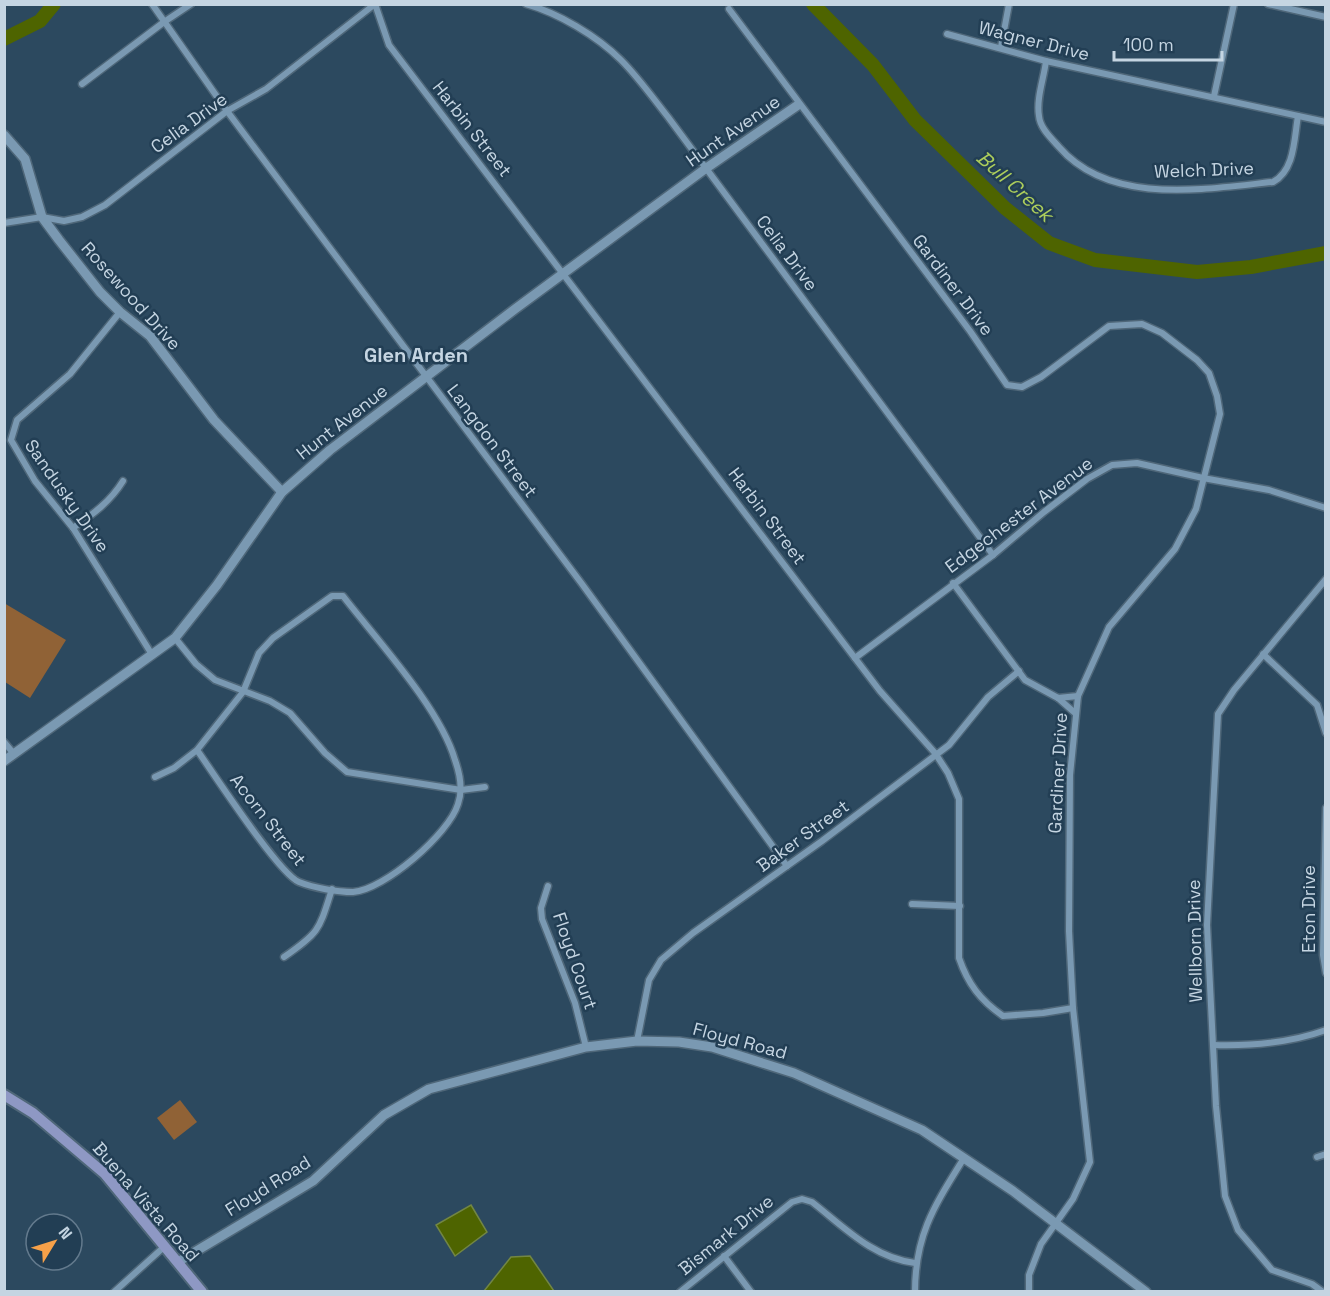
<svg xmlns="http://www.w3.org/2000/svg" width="1330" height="1296" font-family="'Space Grotesk',sans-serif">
  <rect width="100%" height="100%" fill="#2c495f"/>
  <g fill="#906236">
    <path d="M4,603L66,640L30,698L5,682Z"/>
    <path d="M180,1100L197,1122L174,1140L157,1118Z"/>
  </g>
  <g fill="#4e6400" stroke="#728644" stroke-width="1.5">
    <path d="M471,1205L487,1232L455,1256L436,1225Z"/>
    <path d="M530,1256L554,1291H484L511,1257Z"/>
  </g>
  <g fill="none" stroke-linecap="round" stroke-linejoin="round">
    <g stroke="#4e6400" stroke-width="14">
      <path d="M813,4L873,65L915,120L1005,208L1049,243L1095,260L1197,272L1251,267L1326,253"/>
      <path d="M4,39L40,21L54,4"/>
    </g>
    <defs>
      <g id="minor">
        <path d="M152,4L227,111L582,584L787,866"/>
        <path d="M375,4L389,45L880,691L935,753L948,773L959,799V958C968,984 980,1000 1003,1016L1043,1013L1073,1008"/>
        <path d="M526,4C558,13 597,36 621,60C638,77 653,98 668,117L993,555"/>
        <path d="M1268,4L1326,17"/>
        <path d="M729,9L970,331L1007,385L1022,387L1041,377L1109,326L1142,324L1162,333L1197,360L1209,373L1217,396L1220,414L1196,509L1175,549L1109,627L1078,696L1070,775L1069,931L1073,1008L1090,1162L1073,1199L1041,1244L1029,1275V1292"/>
        <path d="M947,34L1046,61L1326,122"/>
        <path d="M1001,47L1009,4"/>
        <path d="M1046,61C1044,78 1036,99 1039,116C1040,128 1051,138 1059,147C1110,206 1204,189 1273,182C1295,170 1294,139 1298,116"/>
        <path d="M82,84L164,22L191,4"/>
        <path d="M1214,96L1234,4"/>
        <path d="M4,223L42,217L64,221L82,217L105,205L227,111L266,89L375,4"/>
        <path d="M120,312L70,374L17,420L11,440L35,481L73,528L151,653"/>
        <path d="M73,528C93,514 110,502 123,481"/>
        <path d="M953,583L1025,680L1058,698L1078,696"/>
        <path d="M175,638L196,664L215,680L270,701L290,713L325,753L347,772L461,790L485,787"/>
        <path d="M1263,654L1317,705L1326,733"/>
        <path d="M855,658L993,555L1044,512L1087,479L1112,465L1137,463L1203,478L1269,490L1326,508"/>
        <path d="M1058,698L1075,713"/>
        <path d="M4,742L14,754"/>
        <path d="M155,777L174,768L197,750L243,692L259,653L273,638L332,596H343C377,640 440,708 455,760C460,774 463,790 458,804C449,834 384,890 353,892C337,892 314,888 299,882C279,874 214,774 197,750"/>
        <path d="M1326,808L1323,955L1326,973"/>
        <path d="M548,886L541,908L542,919L575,1003L586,1047"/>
        <path d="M912,904L960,906"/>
        <path d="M284,957C320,932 319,930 332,889"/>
        <path d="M637,1041L649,980L661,960L693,933L822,841L949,745L988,697L1019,671"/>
        <path d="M1214,1045C1251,1046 1290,1043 1326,1030"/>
        <path d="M1317,1157L1326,1154"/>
        <path d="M724,1256L751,1292"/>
        <path d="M114,1292L165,1246"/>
        <path d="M680,1292L792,1202L802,1199L812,1202C844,1227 873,1258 915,1263"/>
        <path d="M915,1292C915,1234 935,1205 964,1158"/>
        <path d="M1323,1292L1312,1284L1272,1270L1238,1230L1225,1196L1216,1106L1207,925L1218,714L1234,690L1326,579"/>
      </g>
      <g id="tertiary">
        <path d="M4,135L25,159L42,217L59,240L100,292L120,312L150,336L214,420L282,492"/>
        <path d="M4,761L175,638L217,585L282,492L330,450L515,309L705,169L798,105"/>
        <path d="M178,1262L313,1181L384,1115L429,1089L586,1047L637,1041L679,1042L712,1047L794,1073L922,1130L1013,1191L1146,1292"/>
      </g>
      <path id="secondary" d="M4,1095L33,1113L105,1174L202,1292"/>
    </defs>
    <use href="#minor" stroke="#4f6779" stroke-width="9"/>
    <use href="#tertiary" stroke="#4f6779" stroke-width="12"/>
    <use href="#secondary" stroke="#4f6779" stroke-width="14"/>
    <use href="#minor" stroke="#7a99b2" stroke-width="6"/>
    <use href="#tertiary" stroke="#7a99b2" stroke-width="9"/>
    <use href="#secondary" stroke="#8e98c4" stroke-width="10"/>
  </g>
  <g text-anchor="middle" stroke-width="5" stroke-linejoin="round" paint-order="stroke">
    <g font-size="18" fill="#c5d5e2" stroke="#223e54">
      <text transform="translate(1034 41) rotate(14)" y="6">Wagner Drive</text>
      <text transform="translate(189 123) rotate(-36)" y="6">Celia Drive</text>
      <text transform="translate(472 129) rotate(52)" y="6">Harbin Street</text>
      <text transform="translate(733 131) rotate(-35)" y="6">Hunt Avenue</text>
      <text transform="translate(1204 170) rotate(-2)" y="6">Welch Drive</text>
      <text transform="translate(787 253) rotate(53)" y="6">Celia Drive</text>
      <text transform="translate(953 285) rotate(53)" y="6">Gardiner Drive</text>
      <text transform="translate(131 296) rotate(48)" y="6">Rosewood Drive</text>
      <text transform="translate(342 422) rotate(-38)" y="6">Hunt Avenue</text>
      <text transform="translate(492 441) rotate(53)" y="6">Langdon Street</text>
      <text transform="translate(67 496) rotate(55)" y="6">Sandusky Drive</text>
      <text transform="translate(1019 515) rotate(-37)" y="6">Edgechester Avenue</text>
      <text transform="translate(767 516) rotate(53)" y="6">Harbin Street</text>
      <text transform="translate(1058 773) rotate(-87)" y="6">Gardiner Drive</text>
      <text transform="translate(268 820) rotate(52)" y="6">Acorn Street</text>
      <text transform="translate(803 836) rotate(-36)" y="6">Baker Street</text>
      <text transform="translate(1309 909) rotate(-90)" y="6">Eton Drive</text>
      <text transform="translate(1195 941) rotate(-91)" y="6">Wellborn Drive</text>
      <text transform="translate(575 961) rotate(71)" y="6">Floyd Court</text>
      <text transform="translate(740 1041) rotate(15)" y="6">Floyd Road</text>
      <text transform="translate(268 1186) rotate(-32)" y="6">Floyd Road</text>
      <text transform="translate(146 1202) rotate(49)" y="6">Buena Vista Road</text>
      <text transform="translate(726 1235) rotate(-39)" y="6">Bismark Drive</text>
    </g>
    <g font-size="20" font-style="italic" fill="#adce5c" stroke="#223e54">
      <text transform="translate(1015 186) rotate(42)" y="7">Bull Creek</text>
    </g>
    <g font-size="20" font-weight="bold" fill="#c5d5e2" stroke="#223e54">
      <text x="416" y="362">Glen Arden</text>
    </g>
  </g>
  <rect width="1330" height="1296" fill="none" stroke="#c5d5e2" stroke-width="12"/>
  <g transform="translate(54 1242) rotate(52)"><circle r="28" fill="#223e54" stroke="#637a8d" stroke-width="1.5"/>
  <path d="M0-4.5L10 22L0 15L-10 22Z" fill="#f7a149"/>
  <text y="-9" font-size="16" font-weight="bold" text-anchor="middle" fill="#c5d5e2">N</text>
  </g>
  <path d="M1114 51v9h108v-9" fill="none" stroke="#c5d5e2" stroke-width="3"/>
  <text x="1123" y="51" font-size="18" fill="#c5d5e2" stroke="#223e54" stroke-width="4.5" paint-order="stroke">100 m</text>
</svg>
